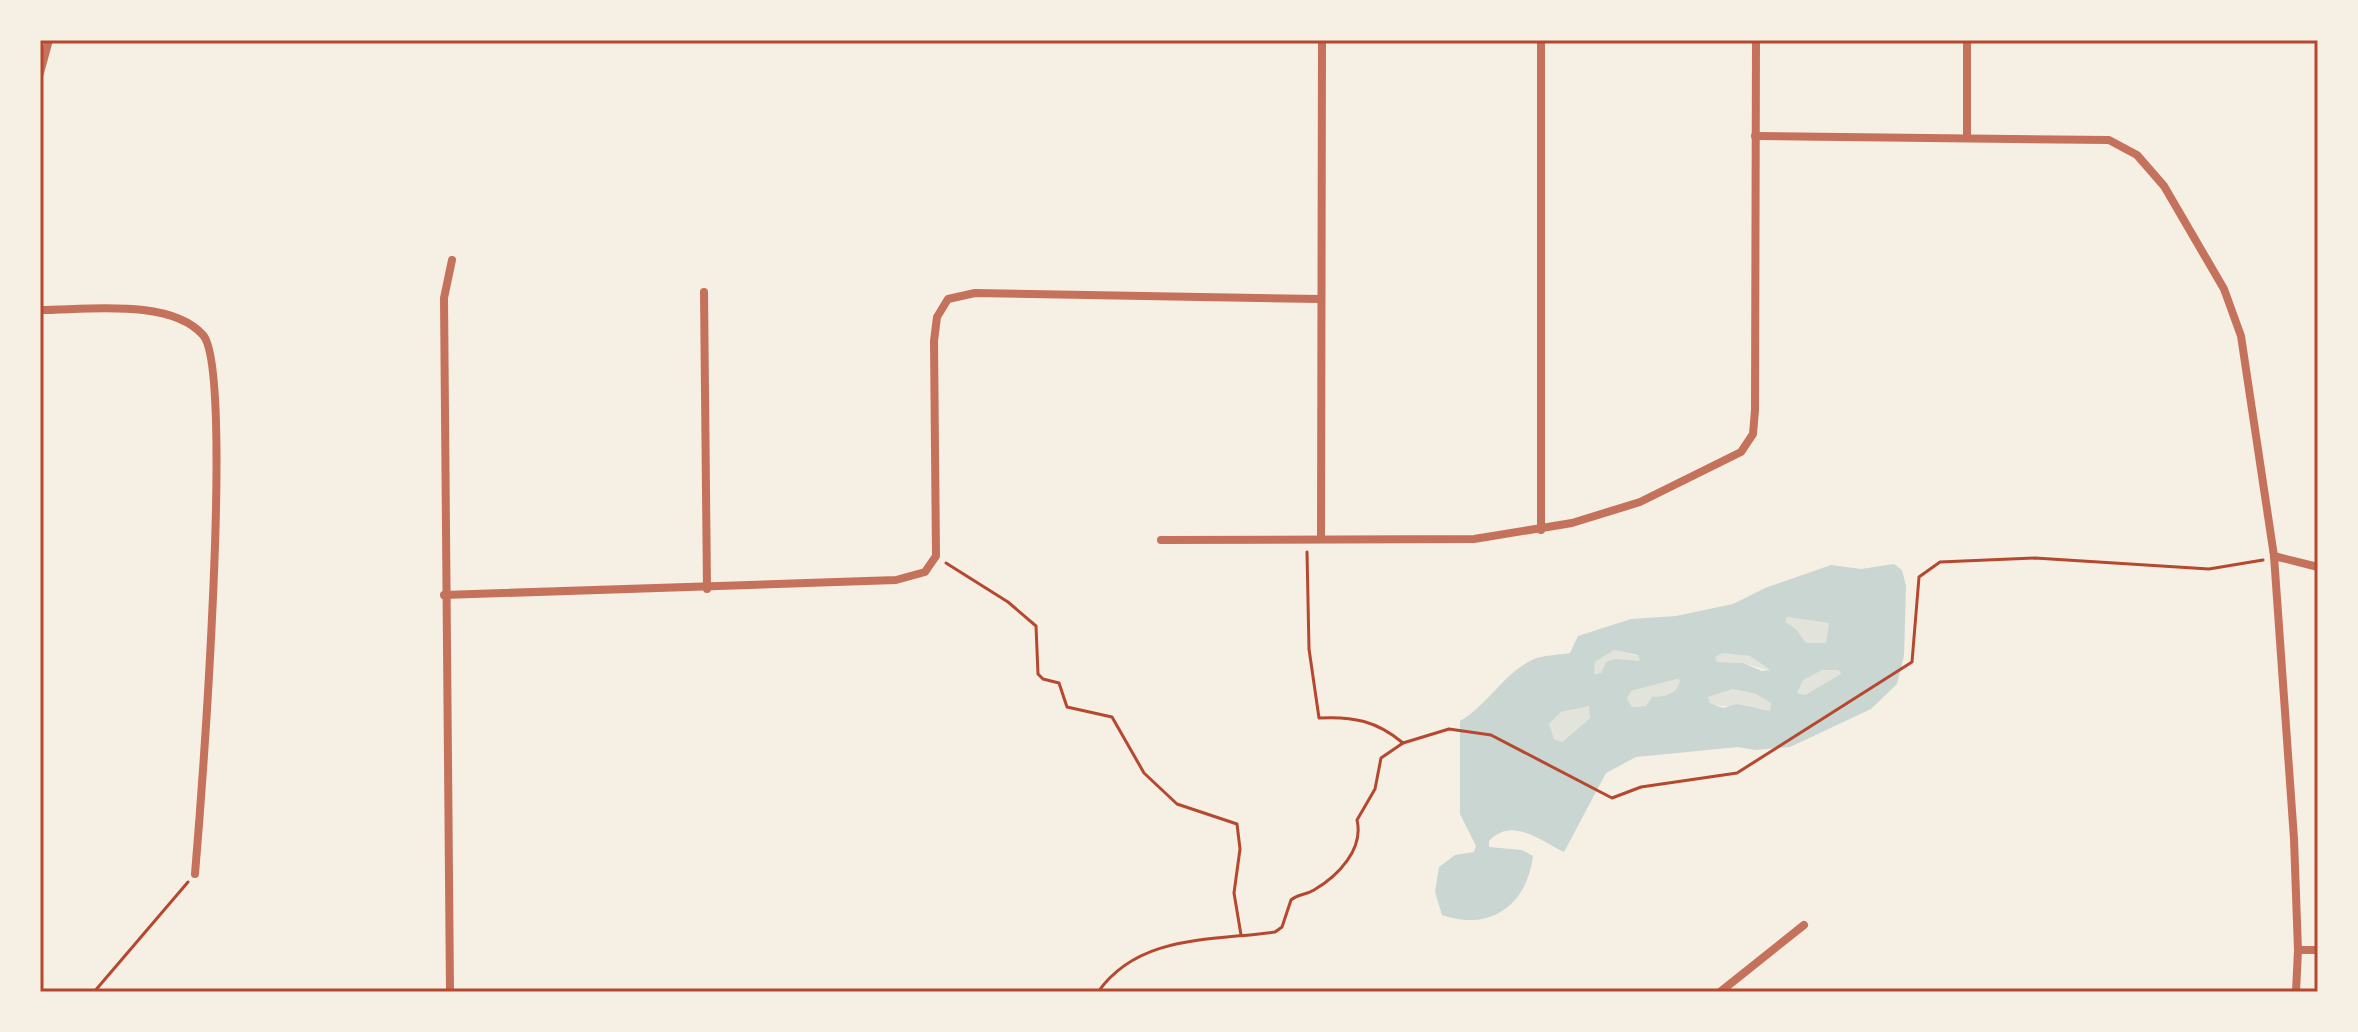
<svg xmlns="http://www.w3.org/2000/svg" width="2358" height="1032" font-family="Bitter,serif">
  <rect width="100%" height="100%" fill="#f6efe4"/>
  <g fill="#e2e4dc">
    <path d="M1787,617L1829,623L1826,643H1806L1796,629L1784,622Z"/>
    <path d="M1614,650L1639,656L1640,662L1615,659L1601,673L1593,674L1595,662Z"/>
    <path d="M1723,653L1750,656L1771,671L1743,663L1717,662L1715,657Z"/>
    <path d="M1822,670H1840L1842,674L1805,695L1797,693L1803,679Z"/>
    <path d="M1677,679L1680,680C1677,695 1666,696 1652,697L1646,706L1632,707L1627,699L1630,691Z"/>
    <path d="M1733,689L1756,694L1771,702L1770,712C1749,703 1729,710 1710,703L1708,697Z"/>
    <path d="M1588,706L1592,713L1590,718L1561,742L1553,738L1549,724L1561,712Z"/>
  </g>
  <path fill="#c9d6d2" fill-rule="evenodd" d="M1894,564L1902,570L1906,586L1904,656L1897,684L1871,709L1790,747L1755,750L1738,747L1636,757L1606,773L1564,852C1538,839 1512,817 1489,841V847L1522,850L1533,856C1527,905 1490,932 1442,915L1435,892L1439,867L1455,855L1474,852L1476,846L1460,814V721C1488,705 1503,674 1532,660C1543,655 1558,655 1570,653L1578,636L1631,619L1676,616L1733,604L1765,588L1831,565L1861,569ZM1787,617L1829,623L1826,643H1806L1796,629L1785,622ZM1614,650L1638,655L1640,661L1615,659L1606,662L1601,673L1594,674L1595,662ZM1723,653L1750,656L1770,670L1762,671L1743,663L1717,662L1715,657ZM1822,670H1839L1841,674L1805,695L1797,693L1803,680ZM1677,679L1680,680C1677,695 1666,696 1652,697L1646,706L1632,707L1627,699L1631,691ZM1733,689L1756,694L1771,703L1770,711L1737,704L1723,708L1710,703L1708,697ZM1589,706L1590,718L1562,742L1554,739L1549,724L1561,712Z"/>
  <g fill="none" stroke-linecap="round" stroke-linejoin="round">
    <g stroke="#b5482f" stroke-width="3">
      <path d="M1307,552L1309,649L1319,718C1353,716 1377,721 1403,743L1449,729L1491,735L1612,798L1641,787L1737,773L1912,662L1919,577L1940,562L2035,558L2209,569L2263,560"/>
      <path d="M946,563L1008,602L1036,626L1038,674L1043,679L1059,683L1067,707L1112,717L1144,773L1177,804L1237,824L1240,849L1234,893L1241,935"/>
      <path d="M94,992L188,882"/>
      <path d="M1098,992C1139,934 1212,941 1275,932L1282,927L1291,900C1298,894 1306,895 1314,890C1338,876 1364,849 1357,820L1375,789L1381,758L1403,743"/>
    </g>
    <g stroke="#c5725c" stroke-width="8">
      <path d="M1541,40V530"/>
      <path d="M1967,40V137"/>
      <path d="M40,73L49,40"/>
      <path d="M1755,136L2109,140L2137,155L2164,186L2224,289L2241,336L2274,556L2294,839L2298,950L2296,992"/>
      <path d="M704,292L707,589"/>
      <path d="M40,310C87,310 170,298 203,335C235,371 201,802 195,874"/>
      <path d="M1321,539L1322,40"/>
      <path d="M1161,540L1474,539L1572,523L1640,502L1741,452L1753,434L1755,410L1756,40"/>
      <path d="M2274,556L2318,567"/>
      <path d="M444,595L896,580L925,572L936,556L934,341L937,317L948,299L975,293L1320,299"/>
      <path d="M2298,950H2318"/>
      <path d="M450,992L444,298L452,260"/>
      <path d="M1720,992L1804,925"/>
    </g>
  </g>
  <rect width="2358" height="1032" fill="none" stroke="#f6efe4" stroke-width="84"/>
  <rect x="42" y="42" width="2274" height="948" fill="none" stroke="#b5482f" stroke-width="3"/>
</svg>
